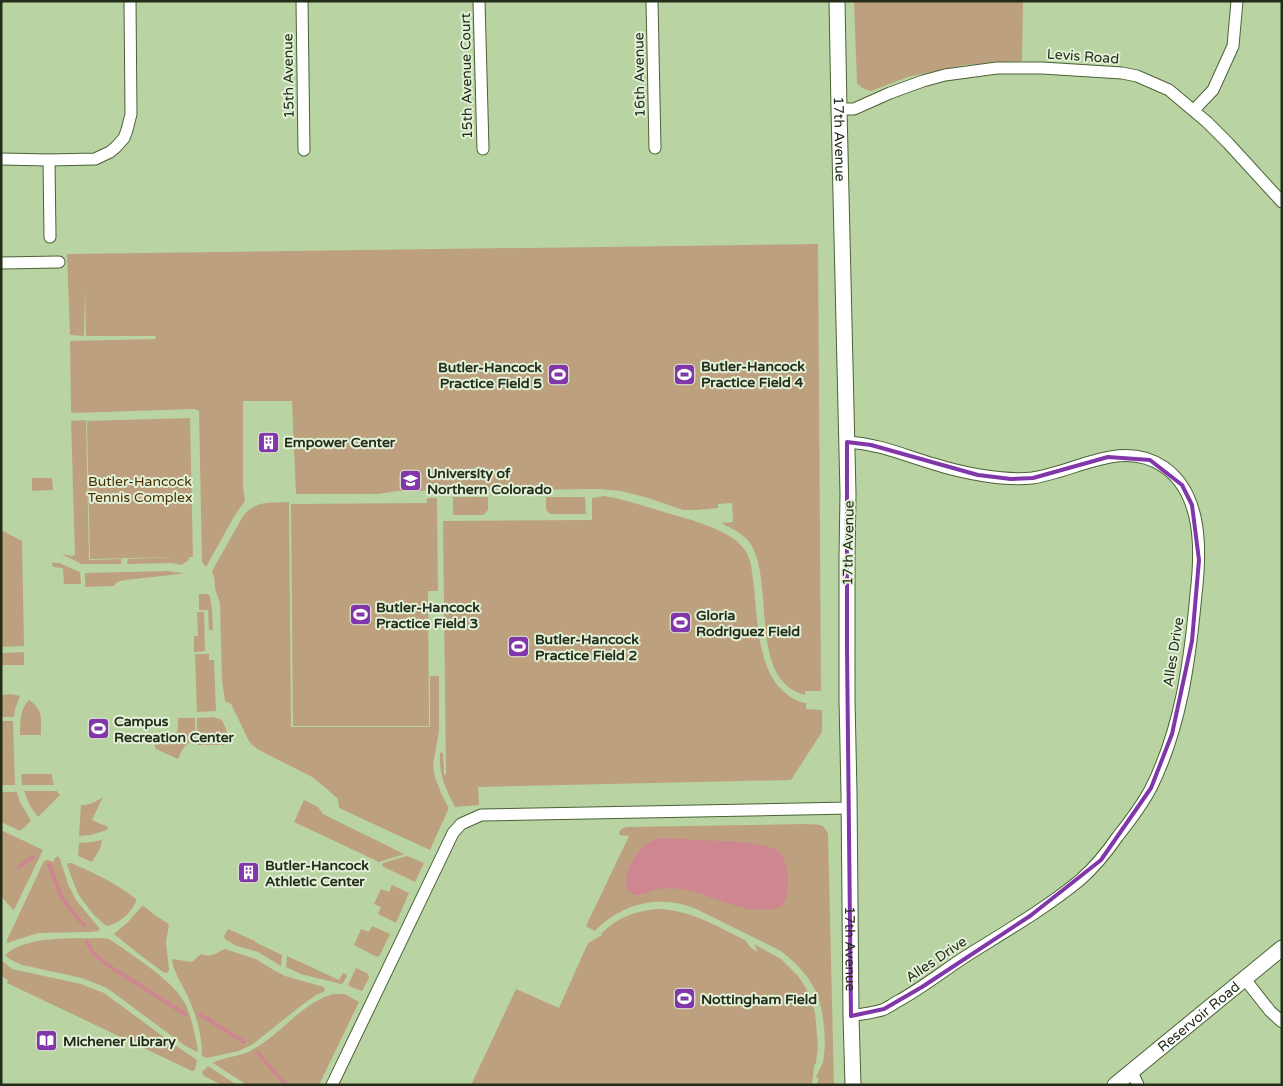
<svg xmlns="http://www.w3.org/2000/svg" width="1283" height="1086" font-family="'Varela Round',sans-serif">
  <rect width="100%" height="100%" fill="#b9d4a2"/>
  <g fill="#bda17f">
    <path d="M854,1H1023L1022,61L964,65L908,77L871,91L862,88L857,83Z"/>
    <path d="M818,244L821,691H805V695C747,680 776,583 750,543C744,534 731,528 721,523L733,522L732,503L718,504V508L697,510H683L648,498L621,491L599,489L397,491L378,494H296L292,401H243V487L245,501L235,515L206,567L202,562L199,411L195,409L73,413L71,411L70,341L155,339L156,336H86L85,289L84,336L70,335L67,254Z"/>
    <path d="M190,418L193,557H189V560L181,565L172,563L127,564L128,559L176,557L90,559L87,421Z"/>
    <path d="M86,420L89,560L121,559V564H82L61,554L72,556L75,555L71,421Z"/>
    <path d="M32,478H52L53,490L32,491Z"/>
    <path d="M604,496C626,500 646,506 667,513C688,519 712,525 731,537C736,540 741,545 745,550C752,560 752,574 754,587C757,618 758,669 783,691C790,697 796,702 806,703V709L822,710V732L791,780L478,787L479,805L455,807C445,787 439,776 440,753L443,752L444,774L446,775L443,521L592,520V498Z"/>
    <path d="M453,497H488V510L483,515H453Z"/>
    <path d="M546,497H585L586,514H550L546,510Z"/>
    <path d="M427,498H437L438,591H428L429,726H293L291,504L427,503Z"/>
    <path d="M289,502L291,727H430V676H439V731L433,765L435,777L441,793L448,807V810L430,850L339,808L338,799L314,778L259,750L252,745L248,739L231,704L225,701L222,680L220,604C219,598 216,593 215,588C214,579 216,581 212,571L243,516C256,500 270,503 289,502Z"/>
    <path d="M1,530L22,541L24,646L1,647Z"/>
    <path d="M52,563H59L80,572L81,584H64L63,568L53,567Z"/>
    <path d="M168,571L182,573L180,574L125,580L117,582L114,586L85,587V573Z"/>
    <path d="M199,594H207L210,596L212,609L213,630H209L208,610H199Z"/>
    <path d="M197,612H204L205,651L194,652V636H198Z"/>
    <path d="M24,652V665H1V653Z"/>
    <path d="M195,654H209V660H214L216,711L197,712Z"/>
    <path d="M11,694L20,696L15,709L14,717H1V695Z"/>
    <path d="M29,700C44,710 41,719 41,735H20C20,722 20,709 29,700Z"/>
    <path d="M213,717L222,720L226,729L228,742H225V745H197V718Z"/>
    <path d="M178,718H195L196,741C185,742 182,750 178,759L156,749C154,745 154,742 158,739C178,738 178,738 178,718Z"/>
    <path d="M1,721H13L15,785H1Z"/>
    <path d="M21,774H52V778L54,785H22Z"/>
    <path d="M24,791H57L60,795L38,817L30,806Z"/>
    <path d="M1,792H17L20,802L31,821L20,831L1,822Z"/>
    <path d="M103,797L92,820L108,827L107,830L91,835L79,836L81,805C89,806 96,801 103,797Z"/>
    <path d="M304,800L318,807L323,814L404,854L379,862L294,822Z"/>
    <path d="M805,824C816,825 824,822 828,834L834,1085H816L819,1079L816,1077C818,1072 821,1067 823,1062C827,1043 824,1012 817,994C809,976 795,961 779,950L696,909C660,894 622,903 595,931L586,926L629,836L620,835L619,834L620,830L626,827Z"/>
    <path d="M1,830L43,850L15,908L13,910L1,896Z"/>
    <path d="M102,840L100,849L92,862L78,856L79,843L92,842Z"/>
    <path d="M58,856L60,859L68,884L76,900L100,929L98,931L90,932L38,933L7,943V940L44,861L48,860L53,862L55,858Z"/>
    <path d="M407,856L424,863L415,882L382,866L383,863Z"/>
    <path d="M68,863H71C94,873 116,883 136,899C136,909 117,926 106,926L93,914L78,894L67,865Z"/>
    <path d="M392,885L409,893L396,923L378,914L381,907L374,904L381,889L389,892Z"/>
    <path d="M142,906L145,907L156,916L169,924L166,942L169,970L167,973L163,972L140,955L114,934L128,922Z"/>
    <path d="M657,909C691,910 714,925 745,940L750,947L758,952L754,944L781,959L798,976L806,988L811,1000L815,1013L818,1046L816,1063L814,1066L812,1085H471L516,989L559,1008L588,943L602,935L601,934C616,918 635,911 657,909Z"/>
    <path d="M372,926L390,934L380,955L377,957L354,945L361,929L369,932Z"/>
    <path d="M228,929L255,941V942L282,955L281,966L258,952L237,946L225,939L224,936Z"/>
    <path d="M100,938L109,939L114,942C135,957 175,982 186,1005C192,1019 195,1035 198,1050L197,1052L184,1045L107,988L82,978L22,965L11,960L5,955C28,935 71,939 100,938Z"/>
    <path d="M225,949L256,959L272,969L285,976L324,987L325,991L316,995L302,1005L253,1044L239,1051L207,1058L202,1056C202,1035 196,1014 187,995C182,983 173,972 172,959L192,962L201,954C211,958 216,953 225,949Z"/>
    <path d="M287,956L339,980L343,973L346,974L347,976L343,983L341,984L301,974L286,967Z"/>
    <path d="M1,960L12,969L81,984L104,993L172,1043L197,1060L195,1070L192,1071L7,983L8,980L1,976Z"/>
    <path d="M356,968L367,973L369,976V978L362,991L351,987L348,985Z"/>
    <path d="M333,994H345L359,1002L319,1085H247L213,1063C222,1058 233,1057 243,1054C249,1052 255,1048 260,1045C285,1029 303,1003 333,994Z"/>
    <path d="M208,1066L237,1085H222L204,1076L202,1072Z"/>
  </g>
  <path fill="#ce8790" d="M663,838C675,838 686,839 697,840C721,841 745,841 769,847C772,848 776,849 779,852C789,861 791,891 784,902C782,907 777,909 772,909C742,915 709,893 680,889C673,888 664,888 657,889C649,891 637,900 629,891C622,883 628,870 632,862C641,847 646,841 663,838Z"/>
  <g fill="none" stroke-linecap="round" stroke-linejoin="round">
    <g stroke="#ce8790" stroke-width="4">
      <path d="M49,864L61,896L73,913L84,925"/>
      <path d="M19,867L33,857"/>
      <path d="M87,942L93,953L112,968L185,1014"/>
      <path d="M200,1014L244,1042"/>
      <path d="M258,1053L286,1085"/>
    </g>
    <defs>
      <g id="minor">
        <path d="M302,1L304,150"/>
        <path d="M479,1L483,149"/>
        <path d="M652,1L655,148"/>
        <path d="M839,109H854L890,93L923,81L945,75L997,68H1042L1122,73L1137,76L1169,90L1207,122L1228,143L1282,202"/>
        <path d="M1194,110L1213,90L1233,46L1237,1"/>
        <path d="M1,159L49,160L95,159L110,152L116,147L124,138L127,130L131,114L130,1"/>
        <path d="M49,160L50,237"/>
        <path d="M1,263L59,262"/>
        <path d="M847,442C880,444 903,455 934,464C962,473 1003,481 1032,478C1076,472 1122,438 1164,467C1203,494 1201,552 1196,594C1190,660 1181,728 1151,788C1142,805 1130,821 1118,836C1107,852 1095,867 1080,880C1046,908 1008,930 971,953C947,968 925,986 900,1000C894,1003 888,1008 882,1010C872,1013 861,1014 851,1016"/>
        <path d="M1244,978L1270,1011L1282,1022"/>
        <path d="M1132,1072L1138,1085"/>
        <path d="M332,1085L453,833L461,824L481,815L850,808"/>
      </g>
      <g id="tertiary">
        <path id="s1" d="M837,1L839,109L848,494L847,558V700L849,793L851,1016L853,1085"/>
        <path id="s2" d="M1115,1085L1282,948"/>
      </g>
    </defs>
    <use href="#minor" stroke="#4b6235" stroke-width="13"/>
    <use href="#tertiary" stroke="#4b6235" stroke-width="17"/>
    <use href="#minor" stroke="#fff" stroke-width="11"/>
    <use href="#tertiary" stroke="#fff" stroke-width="15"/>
  </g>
  <path fill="none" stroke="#8137a9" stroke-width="4" stroke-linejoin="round" d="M847,442L871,445L978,475L1011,479L1033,478L1108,457L1150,460L1182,485L1192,505L1199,560L1192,641L1172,734L1151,788L1101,860L1030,916L922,987L884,1009L851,1016L847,648Z"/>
  <defs>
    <symbol id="stadium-square" viewBox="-11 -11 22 22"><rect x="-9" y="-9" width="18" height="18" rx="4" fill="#8137a9" stroke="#e2f0d7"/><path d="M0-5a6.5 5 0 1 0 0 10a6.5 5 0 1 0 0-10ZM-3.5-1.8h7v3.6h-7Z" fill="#fff"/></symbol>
    <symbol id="building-square" viewBox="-11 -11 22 22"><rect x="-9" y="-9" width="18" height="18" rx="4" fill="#8137a9" stroke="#e2f0d7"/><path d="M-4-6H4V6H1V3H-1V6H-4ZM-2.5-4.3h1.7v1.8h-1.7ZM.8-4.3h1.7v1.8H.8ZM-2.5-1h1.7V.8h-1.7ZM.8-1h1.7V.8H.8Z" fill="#fff"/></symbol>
    <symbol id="university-square" viewBox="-11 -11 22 22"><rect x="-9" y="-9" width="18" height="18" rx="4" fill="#8137a9" stroke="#e2f0d7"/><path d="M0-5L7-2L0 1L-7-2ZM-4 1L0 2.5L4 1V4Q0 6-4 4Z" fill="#fff"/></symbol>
    <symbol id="library-square" viewBox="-11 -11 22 22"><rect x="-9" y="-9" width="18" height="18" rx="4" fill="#8137a9" stroke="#e2f0d7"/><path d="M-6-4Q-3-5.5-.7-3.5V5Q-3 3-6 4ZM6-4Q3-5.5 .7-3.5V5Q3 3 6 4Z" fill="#fff"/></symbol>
  </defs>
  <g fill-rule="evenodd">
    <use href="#stadium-square" x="672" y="362" width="25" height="25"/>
    <use href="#stadium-square" x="546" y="362" width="25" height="25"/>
    <use href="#building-square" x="256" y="430" width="25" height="25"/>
    <use href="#university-square" x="398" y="468" width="25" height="25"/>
    <use href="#stadium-square" x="348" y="602" width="25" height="25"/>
    <use href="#stadium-square" x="668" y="610" width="25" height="25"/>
    <use href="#stadium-square" x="506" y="634" width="25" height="25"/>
    <use href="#stadium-square" x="86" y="716" width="25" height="25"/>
    <use href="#building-square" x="236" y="860" width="25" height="25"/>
    <use href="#stadium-square" x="672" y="986" width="25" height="25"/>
    <use href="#library-square" x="34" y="1028" width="25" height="25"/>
  </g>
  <g text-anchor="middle" stroke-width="4" stroke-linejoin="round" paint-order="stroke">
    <g font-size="14" fill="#232d1a" stroke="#e2f0d7">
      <text transform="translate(1083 56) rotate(4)" y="5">Levis Road</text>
      <text transform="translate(639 75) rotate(-91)" y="5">16th Avenue</text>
      <text transform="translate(288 76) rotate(-91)" y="5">15th Avenue</text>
      <text transform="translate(466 76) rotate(-91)" y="5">15th Avenue Court</text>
      <text dy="5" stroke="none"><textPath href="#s1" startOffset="138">17th Avenue</textPath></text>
      <text transform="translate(848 543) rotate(-89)" y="5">17th Avenue</text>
      <text transform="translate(1173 652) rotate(-81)" y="5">Alles Drive</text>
      <text dy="5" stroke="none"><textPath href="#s1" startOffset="948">17th Avenue</textPath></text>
      <text transform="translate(936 959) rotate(-34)" y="5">Alles Drive</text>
      <text dy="5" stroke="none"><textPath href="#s2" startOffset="108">Reservoir Road</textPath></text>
    </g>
    <g font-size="14" font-weight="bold" fill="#232d1a" stroke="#e2f0d7" text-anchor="start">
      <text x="701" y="371">Butler-Hancock<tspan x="701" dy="16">Practice Field 4</tspan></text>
      <text x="542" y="372" text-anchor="end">Butler-Hancock<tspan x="542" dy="16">Practice Field 5</tspan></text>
      <text x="284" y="447">Empower Center</text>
      <text x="427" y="478">University of<tspan x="427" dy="16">Northern Colorado</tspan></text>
      <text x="376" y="612">Butler-Hancock<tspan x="376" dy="16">Practice Field 3</tspan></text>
      <text x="696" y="620">Gloria<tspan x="696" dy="16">Rodriguez Field</tspan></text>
      <text x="535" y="644">Butler-Hancock<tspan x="535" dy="16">Practice Field 2</tspan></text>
      <text x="114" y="726">Campus<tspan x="114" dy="16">Recreation Center</tspan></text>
      <text x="265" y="870">Butler-Hancock<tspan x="265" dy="16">Athletic Center</tspan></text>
      <text x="701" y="1004">Nottingham Field</text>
      <text x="63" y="1046">Michener Library</text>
    </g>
    <g font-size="14" fill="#4e3002" stroke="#e2f0d7">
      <text x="140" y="486">Butler-Hancock<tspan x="140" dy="16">Tennis Complex</tspan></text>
    </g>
  </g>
  <rect width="1283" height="1086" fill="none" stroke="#232d1a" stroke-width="5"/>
</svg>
